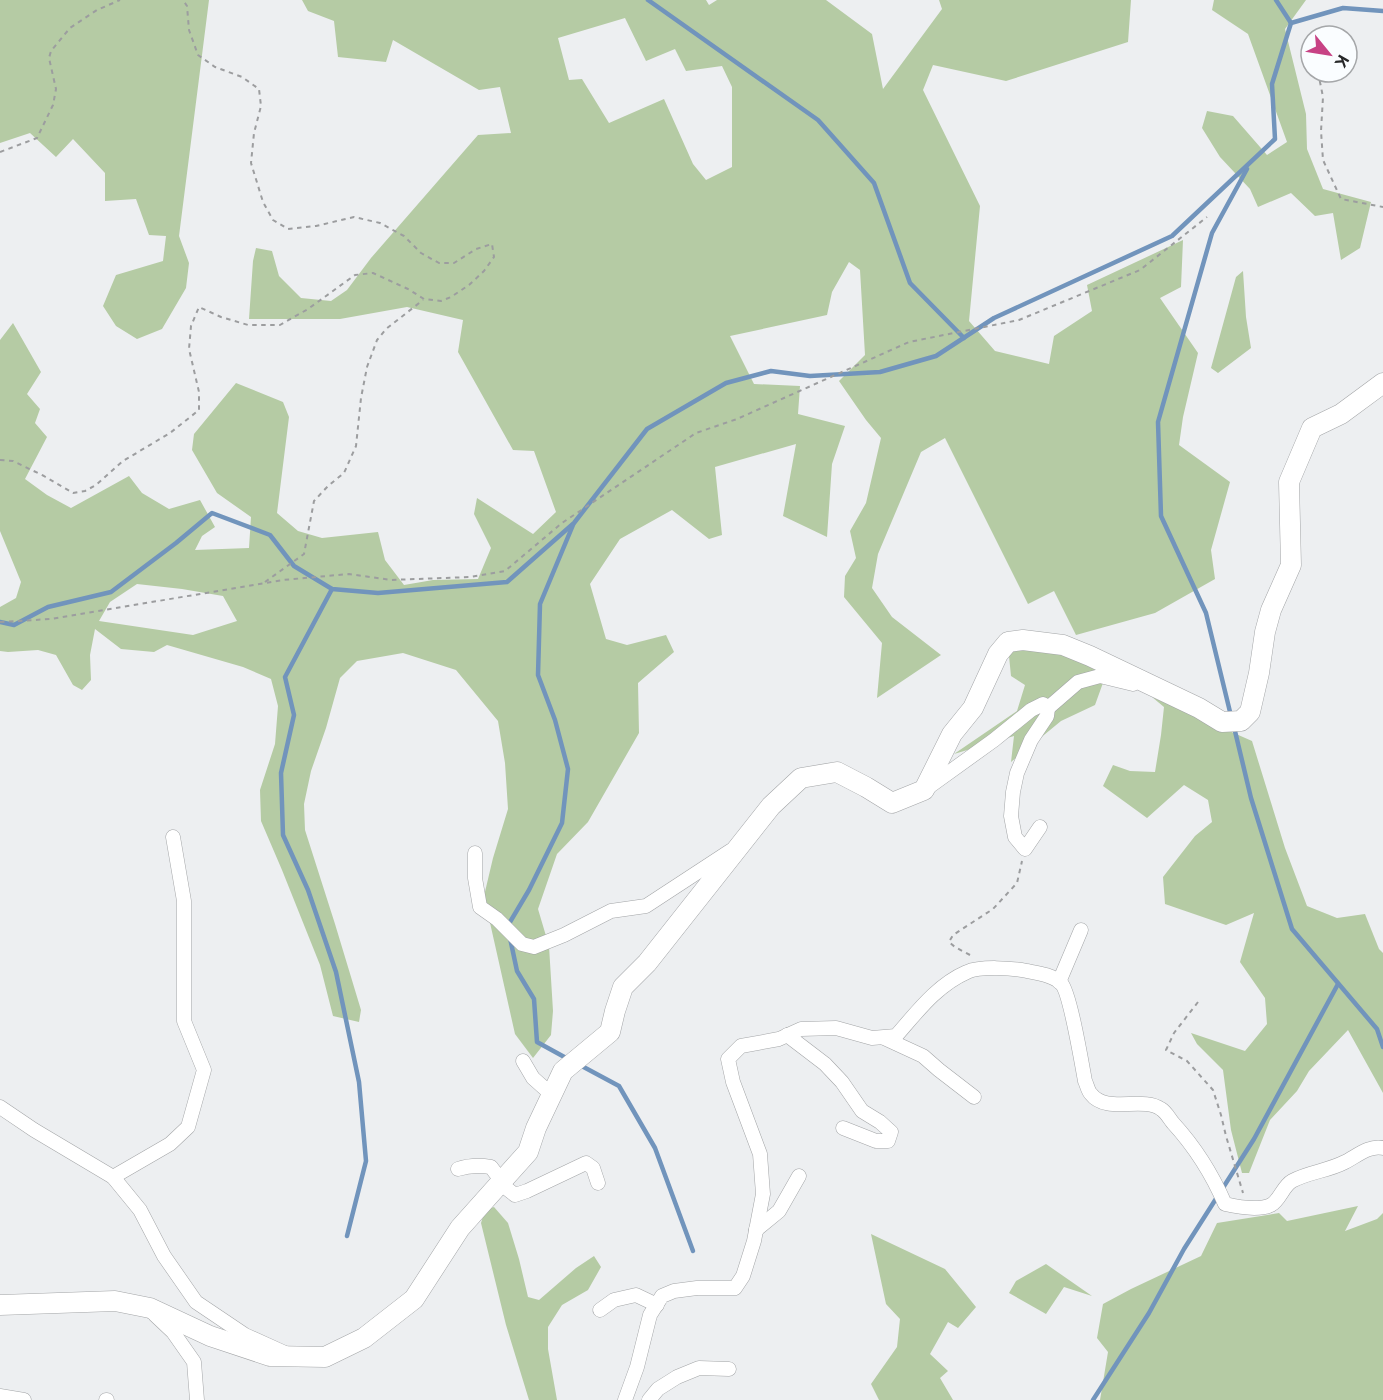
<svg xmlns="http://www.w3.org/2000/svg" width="1383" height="1400" font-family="Inter,sans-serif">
  <rect width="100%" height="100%" fill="#edeff1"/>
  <g fill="#b5cba4" fill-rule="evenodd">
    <path d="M0,0H209L179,236L189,263L186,288L162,329L137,339L116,326L103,306L116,275L163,261L166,236L149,235L136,199L105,201V173L73,139L56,157L30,133L0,143Z"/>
    <path d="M302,0H706L709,5L717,0H826L872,34L883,89L942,9L939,0H1131L1128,42L1006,81L933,65L923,90L980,206L969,321L995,351L1049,364L1054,336L1092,311L1087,285L1183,240L1181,287L1160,298L1198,353L1183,417L1179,445L1230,482L1211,550L1215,579L1155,613L1076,635L1054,591L1028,604L945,438L921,452L878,554L872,588L892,617L941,655L877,698L882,643L844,597L845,576L856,558L850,531L866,503L881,438L866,420L839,381L865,355L860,270L849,262L832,292L827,315L730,336L754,384L800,386L798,414L845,426L832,464L827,537L783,516L796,444L715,467L722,535L709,539L672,510L620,539L590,584L606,639L627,645L666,635L674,652L638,683L639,733L588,822L557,854L538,909L549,946L553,1011L551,1035L533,1058L515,1034L484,896L493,858L508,809L505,763L498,721L456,670L403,653L357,661L340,678L326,728L311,771L304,804L305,830L335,924L361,1010L359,1022L333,1016L320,965L282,870L261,821L260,790L275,744L278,706L271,679L243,667L167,645L154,652L121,649L95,629L90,655L91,680L82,690L73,685L56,655L38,650L8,652L0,651V607L16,598L21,582L0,531V340L13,323L41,372L27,394L40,409L35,423L47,437L25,479L47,495L71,508L129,476L142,493L169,509L200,500L215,527L202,536L195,550L249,548L251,517L217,493L192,450L194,434L236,383L283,402L289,417L277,513L298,531L322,538L378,532L385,560L404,585L433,580L478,579L491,548L474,514L477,498L533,534L556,512L534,451L513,450L458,352L463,320L407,307L340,319H249L253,261L256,248L272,251L279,276L301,298L331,301L347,290L371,258L478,135L511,133L500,87L479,90L393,40L386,62L338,57L334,21L308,11ZM625,18L646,61L675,49L686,71L722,66L732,87V167L706,180L693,164L664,99L609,123L582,79L569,80L558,38ZM137,584L182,589L223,596L237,621L193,635L99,621L110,602Z"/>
    <path d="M1214,0H1306L1285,29L1306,114L1307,149L1323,189L1371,202L1360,248L1341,260L1333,213L1315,216L1291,193L1258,207L1250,189L1220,157L1202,128L1207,111L1233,116L1267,155L1287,142L1248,34L1212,10Z"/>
    <path d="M1243,271L1246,317L1251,348L1218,373L1211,368L1236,277Z"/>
    <path d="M1048,646L1108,669L1095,705L1061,721L1011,762L1014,736L954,754L1017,711L1025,685L1011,676L1009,656L1014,649Z"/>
    <path d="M1152,697L1252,741L1285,848L1307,906L1337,918L1365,914L1379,949L1383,953V1093L1348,1030L1309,1071L1297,1091L1270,1120L1249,1173H1242L1231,1130L1223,1070L1197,1044L1191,1033L1245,1051L1267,1024L1265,998L1240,962L1254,913L1226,925L1165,904L1163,877L1195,836L1212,822L1208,800L1184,785L1147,818L1103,786L1113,765L1130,771L1155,772L1161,735L1164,707Z"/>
    <path d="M1358,1206L1345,1231L1377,1219L1383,1213V1400H1100L1108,1352L1097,1338L1103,1304L1131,1289L1201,1256L1217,1223L1279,1213L1287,1221Z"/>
    <path d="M494,1207L508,1223L519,1259L528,1297L539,1300L576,1268L594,1256L601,1267L588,1290L562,1305L548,1327V1349L557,1400H529L506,1325L481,1223L485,1210Z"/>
    <path d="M871,1234L945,1269L976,1307L958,1328L948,1322L930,1354L948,1371L940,1378L953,1400H879L871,1384L897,1347L900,1319L886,1304Z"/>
    <path d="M1046,1264L1092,1296L1064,1287L1046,1314L1009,1293L1016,1281Z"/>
  </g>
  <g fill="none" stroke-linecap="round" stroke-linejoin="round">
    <g stroke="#7194bc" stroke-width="4.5">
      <path d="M648,0L818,120L874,183L910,283L964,338"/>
      <path d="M1276,0L1291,23"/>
      <path d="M332,589L285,677L294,715L281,773L283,835L308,890L336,972L359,1082L366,1161L347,1236"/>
      <path d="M0,622L14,625L48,607L111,592L176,543L212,513L270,535L294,566L332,589L378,593L507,582L574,523L647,429L726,383L771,371L810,376L880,372L936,356L994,318L1172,236L1275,139L1272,84L1291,23L1343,8L1383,11"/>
      <path d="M1231,716L1206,613L1161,516L1158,422L1212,233L1247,169"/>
      <path d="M1234,727L1251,798L1292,929L1377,1029L1383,1047"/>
      <path d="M507,927L529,890L562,823L568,769L555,720L538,675L540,604L573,525"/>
      <path d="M510,938L517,971L534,999L537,1042L568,1059"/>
      <path d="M578,1064L619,1086L655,1148L693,1251"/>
      <path d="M1093,1400L1149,1313L1184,1249L1254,1139L1338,984"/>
    </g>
    <defs>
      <g id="street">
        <path d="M1048,708L1078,682L1100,676L1133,684"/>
        <path d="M926,789L994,740L1031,710L1043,704L1048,708L1047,716L1031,740L1017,773L1013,792L1011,816L1015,837L1025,849L1040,827"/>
        <path d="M475,853V878L480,907L497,919L522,944L534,947L564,935L611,911L646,906L730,851"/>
        <path d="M1059,982L1081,930"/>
        <path d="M787,1035L825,1064L842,1082L862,1111L880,1122L891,1132L888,1141H876L843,1128"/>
        <path d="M884,1038L923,1056L939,1070L974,1097"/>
        <path d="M523,1061L533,1078L552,1095"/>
        <path d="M0,1107L34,1130L113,1177L140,1210L164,1256L196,1302L245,1335L285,1353"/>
        <path d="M458,1169C470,1165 479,1165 491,1167L497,1175L501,1184L515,1195L527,1191L586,1163L593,1168L598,1183"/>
        <path d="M113,1177L170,1144L188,1127L204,1070L184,1021V901L173,837"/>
        <path d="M756,1230L779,1211L799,1176"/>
        <path d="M600,1310L614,1300L636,1295L657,1305"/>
        <path d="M155,1315L173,1332L194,1362L197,1400"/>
        <path d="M0,1396L24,1400"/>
        <path d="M106,1400H107"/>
        <path d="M625,1400L637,1367L650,1315L662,1296L674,1291L697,1288H735L743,1276L754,1241L763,1194L760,1154L733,1082L728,1059L741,1046L779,1039L801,1029L836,1028L872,1038L896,1036C917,1012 937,985 967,972C980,966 1013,968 1027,971C1038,973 1053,975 1061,983C1070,992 1082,1065 1085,1081C1087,1085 1088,1091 1091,1094C1106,1114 1143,1096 1161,1109C1166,1112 1169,1118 1173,1123C1195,1147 1212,1174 1225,1204C1238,1207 1258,1211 1271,1205C1280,1200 1283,1186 1292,1181C1308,1172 1328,1171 1345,1162C1357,1156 1369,1145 1383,1148"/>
        <path d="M649,1400L658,1389L677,1377L699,1368L729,1369"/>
      </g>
      <path id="secondary" d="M0,1305L115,1301L150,1308L210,1336L270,1356L325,1357L364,1338L414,1299L460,1228L528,1152L536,1128L563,1071L610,1032L615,1011L623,987L647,963L771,806L801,778L837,772L866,787L892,803L924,790L952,734L973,708L998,654L1008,642L1023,640L1063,645L1090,656L1199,708L1222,722L1241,721L1250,712L1259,673L1265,632L1271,610L1291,565L1289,482L1312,428L1341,414L1383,383"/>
    </defs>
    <use href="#street" stroke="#a3a5a7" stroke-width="15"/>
    <use href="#secondary" stroke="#a3a5a7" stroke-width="21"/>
    <g stroke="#9c9d9f" stroke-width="2" stroke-dasharray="4.5 4.5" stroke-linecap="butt">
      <path d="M1318,72L1323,97L1321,131L1323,160L1341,199L1383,207"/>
      <path d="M0,152L37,138L53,105L56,89L49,58L51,51L70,28L97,10L120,0"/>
      <path d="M0,460L13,461L44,476L73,493L85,491L96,485L123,461L170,433L199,410V392L189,349L191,326L199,307L221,317L248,325H280L308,309L355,275L373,273L408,289L424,299L441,301L451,297L469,285L484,271L494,257L492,244L476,249L454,263H439L421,253L404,236L380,223L354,217L316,226L288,229L273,220L263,202L251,163L254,133L261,106L259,89L242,77L215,67L198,55L189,30L187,6L183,0"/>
      <path d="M265,582L304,554L314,501L328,486L344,473L356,446L361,398L367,367L377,340L386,329L423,300"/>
      <path d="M0,622L51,619L283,580L349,574L391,580L470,577L505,571L562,523L696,433L737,419L909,342L1019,320L1140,270L1207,217"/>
      <path d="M970,955L955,947L949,942L953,935L993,909L1017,883L1022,861"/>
      <path d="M1198,1002L1174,1033L1166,1050L1187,1061L1213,1090L1221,1115L1226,1136L1243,1193"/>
    </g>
    <use href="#street" stroke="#fff" stroke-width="14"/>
    <use href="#secondary" stroke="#fff" stroke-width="20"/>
  </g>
  <g transform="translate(1329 54) rotate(120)"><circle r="28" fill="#fafdff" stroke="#a5a7a9" stroke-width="1.5"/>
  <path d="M0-4.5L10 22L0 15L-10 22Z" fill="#c74284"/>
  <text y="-9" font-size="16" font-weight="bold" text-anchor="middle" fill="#262728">K</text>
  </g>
</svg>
